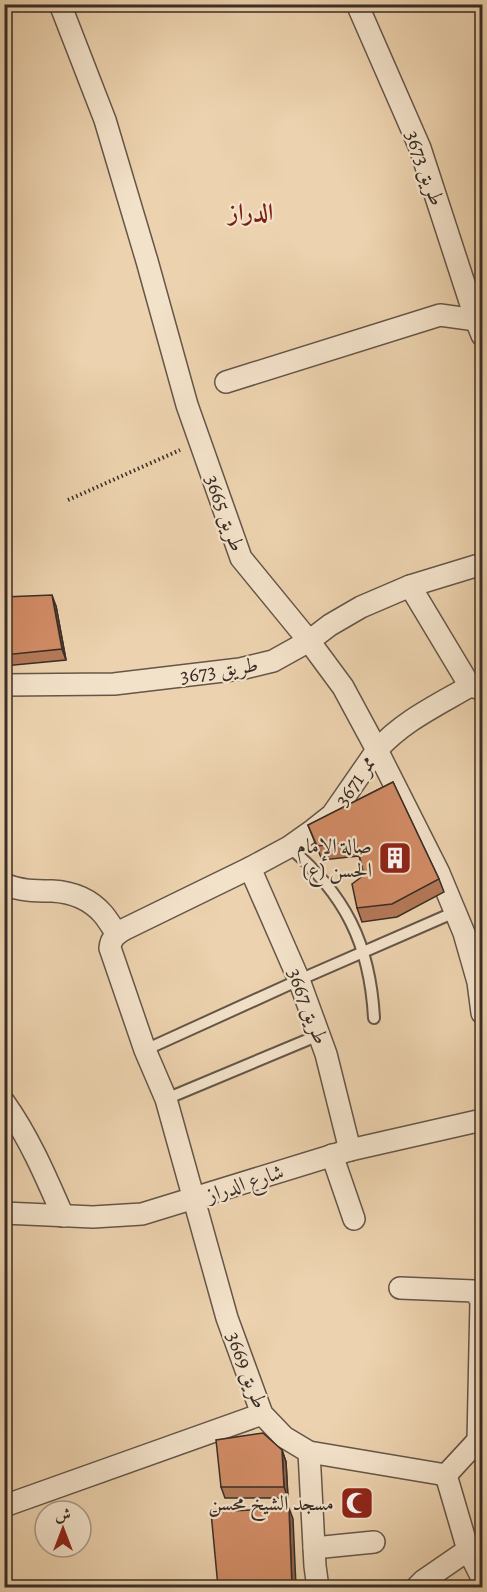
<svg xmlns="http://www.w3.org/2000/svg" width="487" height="1592" font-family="Alegreya,Amiri,serif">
  <rect width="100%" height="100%" fill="#ecd2ae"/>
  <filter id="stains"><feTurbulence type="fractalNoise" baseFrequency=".00333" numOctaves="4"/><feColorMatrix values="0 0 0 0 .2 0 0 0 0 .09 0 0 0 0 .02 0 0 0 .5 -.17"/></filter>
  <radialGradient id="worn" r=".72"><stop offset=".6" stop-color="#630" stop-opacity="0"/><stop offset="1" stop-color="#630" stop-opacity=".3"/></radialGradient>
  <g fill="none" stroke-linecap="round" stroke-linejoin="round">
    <defs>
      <g id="lane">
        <path d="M289,847C345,894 370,944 374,1018"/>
        <path d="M145,1050L299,980L455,912"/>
        <path d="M166,1099L319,1035"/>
      </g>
      <g id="street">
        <path d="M60,4L105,120L147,261L187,405L241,558L309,641L343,687L377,750L439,873L464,933L478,982L482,1013"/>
        <path d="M357,4L420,148L476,320L482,335"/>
        <path d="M226,382L440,315L476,320"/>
        <path d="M410,586L470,686L482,689"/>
        <path d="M4,685L114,684L240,669L273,661L309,641L330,625L361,607L410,586L482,564"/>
        <path d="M250,868L299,980L326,1054L350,1150"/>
        <path d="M4,884C20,891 35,891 52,891C71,892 90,899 103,914C108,920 112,927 117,934"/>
        <path d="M4,1102C29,1137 46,1177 63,1216"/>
        <path d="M332,1155L354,1219"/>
        <path d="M4,1213L93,1217L142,1214L350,1150L482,1120"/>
        <path d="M400,1288L474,1291L481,1300L478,1441"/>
        <path d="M309,1452L315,1566L318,1588"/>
        <path d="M446,1475L309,1452L284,1437L262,1414L227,1318L166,1099L145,1050L110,948C111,938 116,934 125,929L250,868L289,847L313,830L332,815L377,750C403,721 436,706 470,686"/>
        <path d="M446,1475L468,1550L482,1578"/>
        <path d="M446,1475L482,1436"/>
        <path d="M4,1506L262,1414"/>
        <path d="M314,1548L374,1542"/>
        <path d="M416,1588L423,1581L468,1550"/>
      </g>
    </defs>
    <use href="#lane" stroke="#655648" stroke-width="14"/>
    <use href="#street" stroke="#655648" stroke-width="24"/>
    <path stroke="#382d26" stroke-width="4" stroke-dasharray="1.5 3" stroke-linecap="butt" d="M68,500L180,450"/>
    <use href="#lane" stroke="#f3e2ca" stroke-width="10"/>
    <use href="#street" stroke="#f3e2ca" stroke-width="21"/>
  </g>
  <g fill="#b47857" stroke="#382d26" stroke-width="1.5">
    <path d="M4,597L56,606L66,660L4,666Z"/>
    <path d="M393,782L439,879L444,892L397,917L362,922L357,908L364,875L359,856L322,860L308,825Z"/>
    <path d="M282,1450L286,1462L288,1498H225L221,1487Z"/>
  </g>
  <g fill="#926147" stroke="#382d26" stroke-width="1.5">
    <path d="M52,595L56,606L66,660L62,649Z"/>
    <path d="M282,1450L286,1462L288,1498L284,1487Z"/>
    <path d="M289,1508L293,1519L296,1587H292Z"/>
  </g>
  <g fill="#d18b65" stroke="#382d26" stroke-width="1.5">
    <path d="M52,595L62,649L4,655V597Z"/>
    <path d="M393,782L439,879L392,904L357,908L352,884L364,875L356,842L317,846L308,825Z"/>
    <path d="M263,1433L282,1450L284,1487H221L216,1440Z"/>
    <path d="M483,1446V1469L476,1453Z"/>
    <path d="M289,1508L292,1587H218L211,1512Z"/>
  </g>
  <defs>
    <symbol id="building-square" viewBox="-11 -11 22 22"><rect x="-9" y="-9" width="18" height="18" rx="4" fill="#8f2418" stroke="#f3e2ca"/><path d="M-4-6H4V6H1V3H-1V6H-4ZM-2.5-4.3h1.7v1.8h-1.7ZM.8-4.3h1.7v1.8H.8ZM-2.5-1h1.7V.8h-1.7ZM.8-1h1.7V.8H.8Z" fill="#fff"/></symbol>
    <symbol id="mosque-square" viewBox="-11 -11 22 22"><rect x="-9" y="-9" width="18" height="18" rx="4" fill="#8f2418" stroke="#f3e2ca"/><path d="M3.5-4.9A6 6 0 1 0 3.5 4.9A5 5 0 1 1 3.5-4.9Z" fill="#fff"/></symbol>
  </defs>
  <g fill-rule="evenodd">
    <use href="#building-square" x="376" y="839" width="38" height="38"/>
    <use href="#mosque-square" x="338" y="1484" width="38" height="38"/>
  </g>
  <g text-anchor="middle" stroke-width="4.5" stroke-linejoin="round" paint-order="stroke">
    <g font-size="21" fill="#382d26" stroke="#f3e2ca">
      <text transform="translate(425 168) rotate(70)" y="7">طريق 3673</text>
      <text transform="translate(225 513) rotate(70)" y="7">طريق 3665</text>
      <text transform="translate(219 670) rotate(-9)" y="7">طريق 3673</text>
      <text transform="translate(355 781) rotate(-56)" y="7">ممر 3671</text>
      <text transform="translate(308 1006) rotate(69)" y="7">طريق 3667</text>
      <text transform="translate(245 1183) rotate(-18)" y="7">شارع الدراز</text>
      <text transform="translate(247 1370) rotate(69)" y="7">طريق 3669</text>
    </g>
    <g font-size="21" fill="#382d26" stroke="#f3e2ca" text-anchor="end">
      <text x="372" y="853">صالة الإمام<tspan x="372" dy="24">الحسن (ع)</tspan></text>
      <text x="334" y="1510">مسجد الشيخ محسن</text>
    </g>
    <g font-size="24" font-weight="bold" fill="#7a1f14" stroke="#f3e2ca">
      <text x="251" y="220">الدراز</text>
    </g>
  </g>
  <rect width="487" height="1592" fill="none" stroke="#ecd2ae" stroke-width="24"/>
  <rect x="6" y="6" width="475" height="1580" fill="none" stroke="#382d26" stroke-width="3"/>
  <rect x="12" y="12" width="463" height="1568" fill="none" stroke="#382d26" stroke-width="1.5"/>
  <g transform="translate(63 1529)"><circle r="28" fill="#f3e2ca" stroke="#a89a88" stroke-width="1.5"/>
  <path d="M0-4.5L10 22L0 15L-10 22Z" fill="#8f2418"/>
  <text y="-9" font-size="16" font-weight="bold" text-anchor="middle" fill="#382d26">ش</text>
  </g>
  <rect width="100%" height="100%" filter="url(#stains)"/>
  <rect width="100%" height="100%" fill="url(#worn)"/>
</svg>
